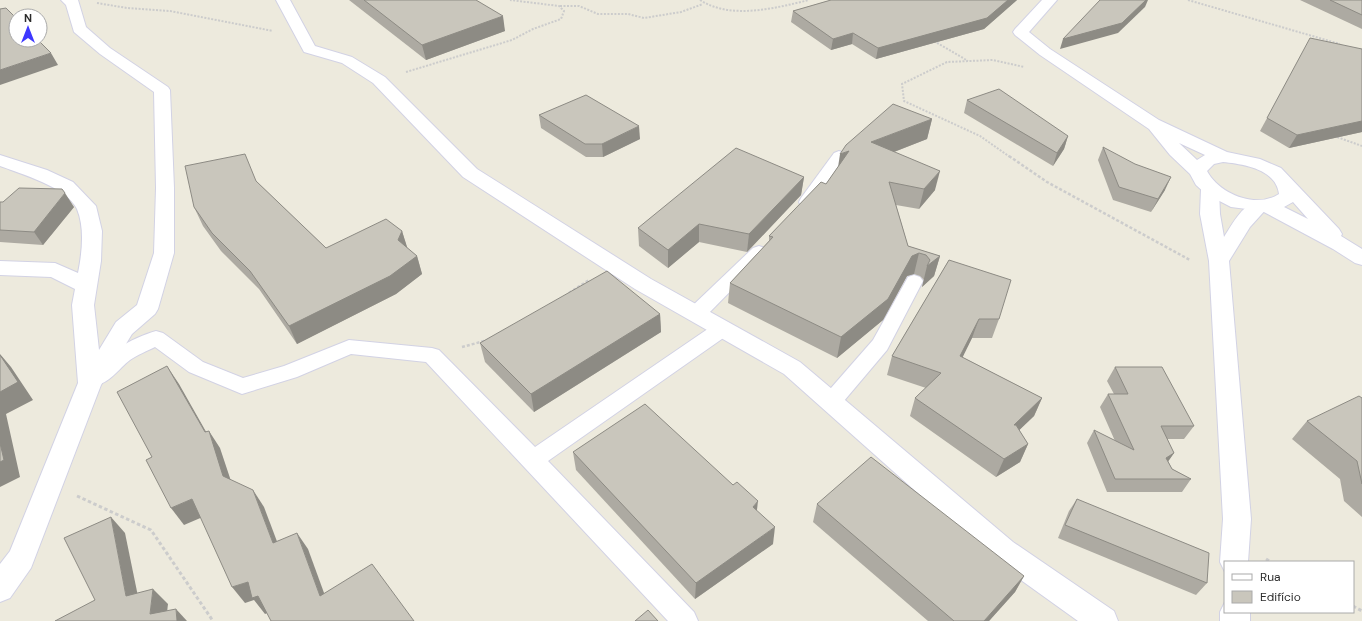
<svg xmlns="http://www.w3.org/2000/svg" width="1362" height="621" font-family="'DM Sans',sans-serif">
  <rect width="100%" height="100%" fill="#edeadd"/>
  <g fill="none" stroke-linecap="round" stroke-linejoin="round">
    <defs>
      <g id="lane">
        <path d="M839,151L844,153L847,156L813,206L807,207L801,206L799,202L801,198L834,153Z"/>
        <path d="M759,246L765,248L768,252L765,256L703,319L696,321L689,319L686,314L689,309L753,248Z"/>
        <path d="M914,275L920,277L923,281L887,350L838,408L831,410L824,408L820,402L824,396L873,340L908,277Z"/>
        <path d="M722,322L729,324L732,329L729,334L548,461L694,612L698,621H668L426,362L351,354L297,377L242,394L189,372L155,347C147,351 137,355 130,360C117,370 106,389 89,384L86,378C97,357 134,337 156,331L163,333L203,362L243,378L284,366L349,340L432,348L439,350L535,447L715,324Z"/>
      </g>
      <g id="street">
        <path d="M61,0H78L86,27L110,48L168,87L170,90L174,188V253L158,309L155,314L132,334L101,385L31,568L10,598L0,602V564L10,551L78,383L72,305L75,289L51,277L0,275V261L55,263L78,273C82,253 85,228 77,209C67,187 21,174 0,166V155L47,170L73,182L96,206L102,231L101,261L94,305L99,350L116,322L137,305L154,253L156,188L154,92L100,54L74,32L66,5Z"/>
        <path d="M276,0H290L315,46L352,57L385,77L477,169L651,279L800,362L1013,542L1114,611L1118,621H1078L993,560L784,374L635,289L463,177L373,83L342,63L304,52Z"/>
        <path d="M1210,183L1217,185L1219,189L1220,214L1224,237C1234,222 1246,197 1266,202L1269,206L1250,227L1229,261L1251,519L1248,562H1225V572L1220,562L1223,519L1209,261L1200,214L1201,189L1203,185Z"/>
        <path d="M1225,602V612H1250V621H1220V612Z"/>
      </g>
      <path id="secondary" d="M1042,0H1057L1029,32L1050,49L1159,120L1227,152L1260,159L1281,168L1339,229L1342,234L1341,236L1362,249V265L1355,263L1333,249L1262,211L1231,207L1206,194L1196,185L1190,174L1170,155L1149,129L1040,55L1015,35L1013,32L1015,29ZM1179,143L1205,155L1197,160ZM1223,162C1243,164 1276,169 1279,194C1256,209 1219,194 1207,171L1214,164ZM1293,202L1308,219L1284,207Z"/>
    </defs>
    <use href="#lane" stroke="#d2d2e4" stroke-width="2"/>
    <use href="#street" stroke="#d2d2e4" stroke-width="2"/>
    <use href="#secondary" stroke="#d2d2e4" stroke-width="2"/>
    <g stroke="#ccc" stroke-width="2" stroke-dasharray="2 1.5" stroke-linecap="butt">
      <path d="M700,0C731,20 776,8 809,0"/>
      <path d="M1188,0L1340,44"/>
      <path d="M97,3L127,8L170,11L273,31"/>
      <path d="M560,6H579L598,14H628L644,18L681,12L703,4"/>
      <path d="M934,41L968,61"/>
      <path d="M406,72L512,40L533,29L561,19L564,11L559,6L510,0"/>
      <path d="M1334,136L1362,146"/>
      <path d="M1010,157L980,136L904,101L902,84L947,62L993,60L1024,67"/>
    </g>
    <g stroke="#ccc" stroke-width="2.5" stroke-dasharray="3 2" stroke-linecap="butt">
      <path d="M1009,156L1047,182L1190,260"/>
      <path d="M569,293L589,280"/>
      <path d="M462,347L488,340"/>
    </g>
    <g stroke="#ccc" stroke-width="3" stroke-dasharray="3.5 2.5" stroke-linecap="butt">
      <path d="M77,496L151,530L213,621"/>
      <path d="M1266,559L1271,562"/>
      <path d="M1353,606L1362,611"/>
    </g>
    <use href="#lane" fill="#fff" fill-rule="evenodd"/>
    <use href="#street" fill="#fff" fill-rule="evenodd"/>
    <use href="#secondary" fill="#fff" fill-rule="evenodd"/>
  </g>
  <g fill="#adaaa2">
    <path d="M349,0H476L505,31L426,60Z"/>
    <path d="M831,0H1017L984,29L876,59L852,44L831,50L791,22L793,11Z"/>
    <path d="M1300,0H1362V29Z"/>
    <path d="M1362,49V132L1289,148L1260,131L1304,50Z"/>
    <path d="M967,100L1068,136L1064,149L1053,166L964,113Z"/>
    <path d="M539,115L640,139L603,157H586L541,128Z"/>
    <path d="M932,119L927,139L894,152L935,190L919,209L896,205L908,246L940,256L934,276L922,287L924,280L920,276L914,274L907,276L883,320L837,358L728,303L730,283L769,241V236L826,184L838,167Z"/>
    <path d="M1103,147L1165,190L1151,212L1113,200L1098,160Z"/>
    <path d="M804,177L801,195L747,252L699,242L668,268L639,246L638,228Z"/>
    <path d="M257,182L326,248L402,231L407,248L417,256L422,274L396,294L297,344L259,289L221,251L203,226L194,207Z"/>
    <path d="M0,202L74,207L43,245L0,242Z"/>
    <path d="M949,260L999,319L992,338H972L962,357L1042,398L1034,416L1019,430L1028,444L1020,462L996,477L910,416L915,398L926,388L887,375L892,356Z"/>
    <path d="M660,314L661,332L534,412L485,362L480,343Z"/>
    <path d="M1115,367L1194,426L1184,439H1167L1174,453L1168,461L1172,469L1191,479L1182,492H1107L1087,443L1094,430L1115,441L1100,407L1108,394H1114L1107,381Z"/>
    <path d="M1362,398V517L1344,501L1340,479L1292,439L1307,421Z"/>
    <path d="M573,452L773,544L695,599L576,470Z"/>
    <path d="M1077,499L1207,583L1196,595L1058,538L1069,511Z"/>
    <path d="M817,504L1024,576L1015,592L989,621H928L813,522Z"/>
  </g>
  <g fill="#8d8b84">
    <path d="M1008,0H1017L984,29L876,59L878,48Z"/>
    <path d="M1146,0H1148L1145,7L1118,33L1060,49L1063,39Z"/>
    <path d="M503,16L505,31L426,60L422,45Z"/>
    <path d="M853,33L852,44L831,50L833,39Z"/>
    <path d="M51,53L58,65L0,85V70Z"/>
    <path d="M932,119L927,139L868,162L871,142Z"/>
    <path d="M1362,121V132L1289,148L1297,135Z"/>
    <path d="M639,126L640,139L603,157L602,144Z"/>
    <path d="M1068,136L1064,149L1053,166L1057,153Z"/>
    <path d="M849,151L837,174L840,154Z"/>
    <path d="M940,171L935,190L919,209L924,189Z"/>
    <path d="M804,177L801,195L747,252L749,234Z"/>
    <path d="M1171,177L1165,190L1151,212L1158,199Z"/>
    <path d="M65,193L74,207L43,245L34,232Z"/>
    <path d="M699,224V242L668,268V250Z"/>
    <path d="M402,231L408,250L398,240Z"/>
    <path d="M919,253L914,274L907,276L883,320L837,358L841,337L912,256Z"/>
    <path d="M417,256L422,274L396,294L297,344L289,326Z"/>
    <path d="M940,256L934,276L922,287L927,266Z"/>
    <path d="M660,314L661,332L534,412L531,394Z"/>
    <path d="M979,319L972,338L954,375L960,356Z"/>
    <path d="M0,354L11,367L33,400L6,414L20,477L0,487Z"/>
    <path d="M167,366L179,384L213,444L209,431L220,448L235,493L223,476L205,432Z"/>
    <path d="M1042,398L1034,416L1006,443L1014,425Z"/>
    <path d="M1028,444L1020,462L996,477L1004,459Z"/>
    <path d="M1174,453L1165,466L1166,458Z"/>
    <path d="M253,490L264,507L284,560L273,543Z"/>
    <path d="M192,499L205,516L184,525L171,508Z"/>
    <path d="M758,501L756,518L753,507Z"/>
    <path d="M111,517L125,533L141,611L126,596Z"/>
    <path d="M775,527L773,544L695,599L696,583Z"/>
    <path d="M297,533L308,549L331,612L320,596Z"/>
    <path d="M1024,576L1015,592L989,621H984Z"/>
    <path d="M248,582L270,612L265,614L254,600L245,603L232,587Z"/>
    <path d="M153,589L168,604L166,621L150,614Z"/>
    <path d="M176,609L187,621H177Z"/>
  </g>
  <g fill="#c9c6bc" stroke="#8d8b84">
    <path d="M364,0H476L503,16L422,45Z"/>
    <path d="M831,0H1008L987,18L878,48L853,33L833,39L793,11Z"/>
    <path d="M1100,0H1146L1122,23L1063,39Z"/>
    <path d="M1330,0H1362V15Z"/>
    <path d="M6,8L16,18V40H38L51,53L0,70V9Z"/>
    <path d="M1310,38L1362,49V121L1297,135L1267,118Z"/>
    <path d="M999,89L1068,136L1057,153L967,100Z"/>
    <path d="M586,95L639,126L602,144H585L539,115Z"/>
    <path d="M893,104L932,119L871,142L940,171L924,189L889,182L908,246L940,256L927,266L930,260L926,255L919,253L912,256L888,299L841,337L730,283L773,237L769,236L821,182L826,184L849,151L840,154L846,145Z"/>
    <path d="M1103,147L1135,164L1171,177L1158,199L1119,187Z"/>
    <path d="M736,148L804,177L749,234L699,224L668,250L638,228Z"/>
    <path d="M245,154L256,181L326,248L386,219L402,231L398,240L417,256L390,276L289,326L250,271L212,233L194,207L185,166Z"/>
    <path d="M19,188L62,189L65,193L34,232L0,230V202H3Z"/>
    <path d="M949,260L1011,280L999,319H979L960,356L1042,398L1014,425H1016L1028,444L1004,459L915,398L941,373L892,356Z"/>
    <path d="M607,271L660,314L531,394L480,343Z"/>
    <path d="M0,355L18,382L0,392Z"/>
    <path d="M167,366L205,432L209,431L223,476L253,490L273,543L297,533L320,596L372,564L414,621H271L258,596L252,598L248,582L232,587L192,499L171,508L146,460L152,457L117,392Z"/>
    <path d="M1115,367H1162L1194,426H1161L1174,453L1166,458L1172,469L1191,479H1115L1094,430L1134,450L1108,394H1128Z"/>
    <path d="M1359,396L1362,398V484L1357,461L1307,421Z"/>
    <path d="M645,404L733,485L737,482L758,501L753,507L775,527L696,583L573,452Z"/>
    <path d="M0,443L4,460L0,462Z"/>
    <path d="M871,457L1024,576L984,621H954L817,504Z"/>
    <path d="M1077,499L1209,553L1207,583L1065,525Z"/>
    <path d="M111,517L126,596L153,589L150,614L176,609L177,621H55L95,600L64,538Z"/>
    <path d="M648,610L658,621H635Z"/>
  </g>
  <rect x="1224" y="561" width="130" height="52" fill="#ffffff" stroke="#aaaaaa"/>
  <rect x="1232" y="574" width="20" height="6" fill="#ffffff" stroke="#aaaaaa"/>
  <text x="1260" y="581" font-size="12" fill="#2b2b2b">Rua</text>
  <rect x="1232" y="591" width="20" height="12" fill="#c9c6bc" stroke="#aaaaaa"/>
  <text x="1260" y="601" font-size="12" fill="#2b2b2b">Edifício</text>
  <g transform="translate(28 28)"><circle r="19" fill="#ffffff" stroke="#aaaaaa"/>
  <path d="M0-3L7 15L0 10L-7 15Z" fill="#3e38ff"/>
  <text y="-6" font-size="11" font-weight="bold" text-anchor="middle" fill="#2b2b2b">N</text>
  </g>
</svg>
